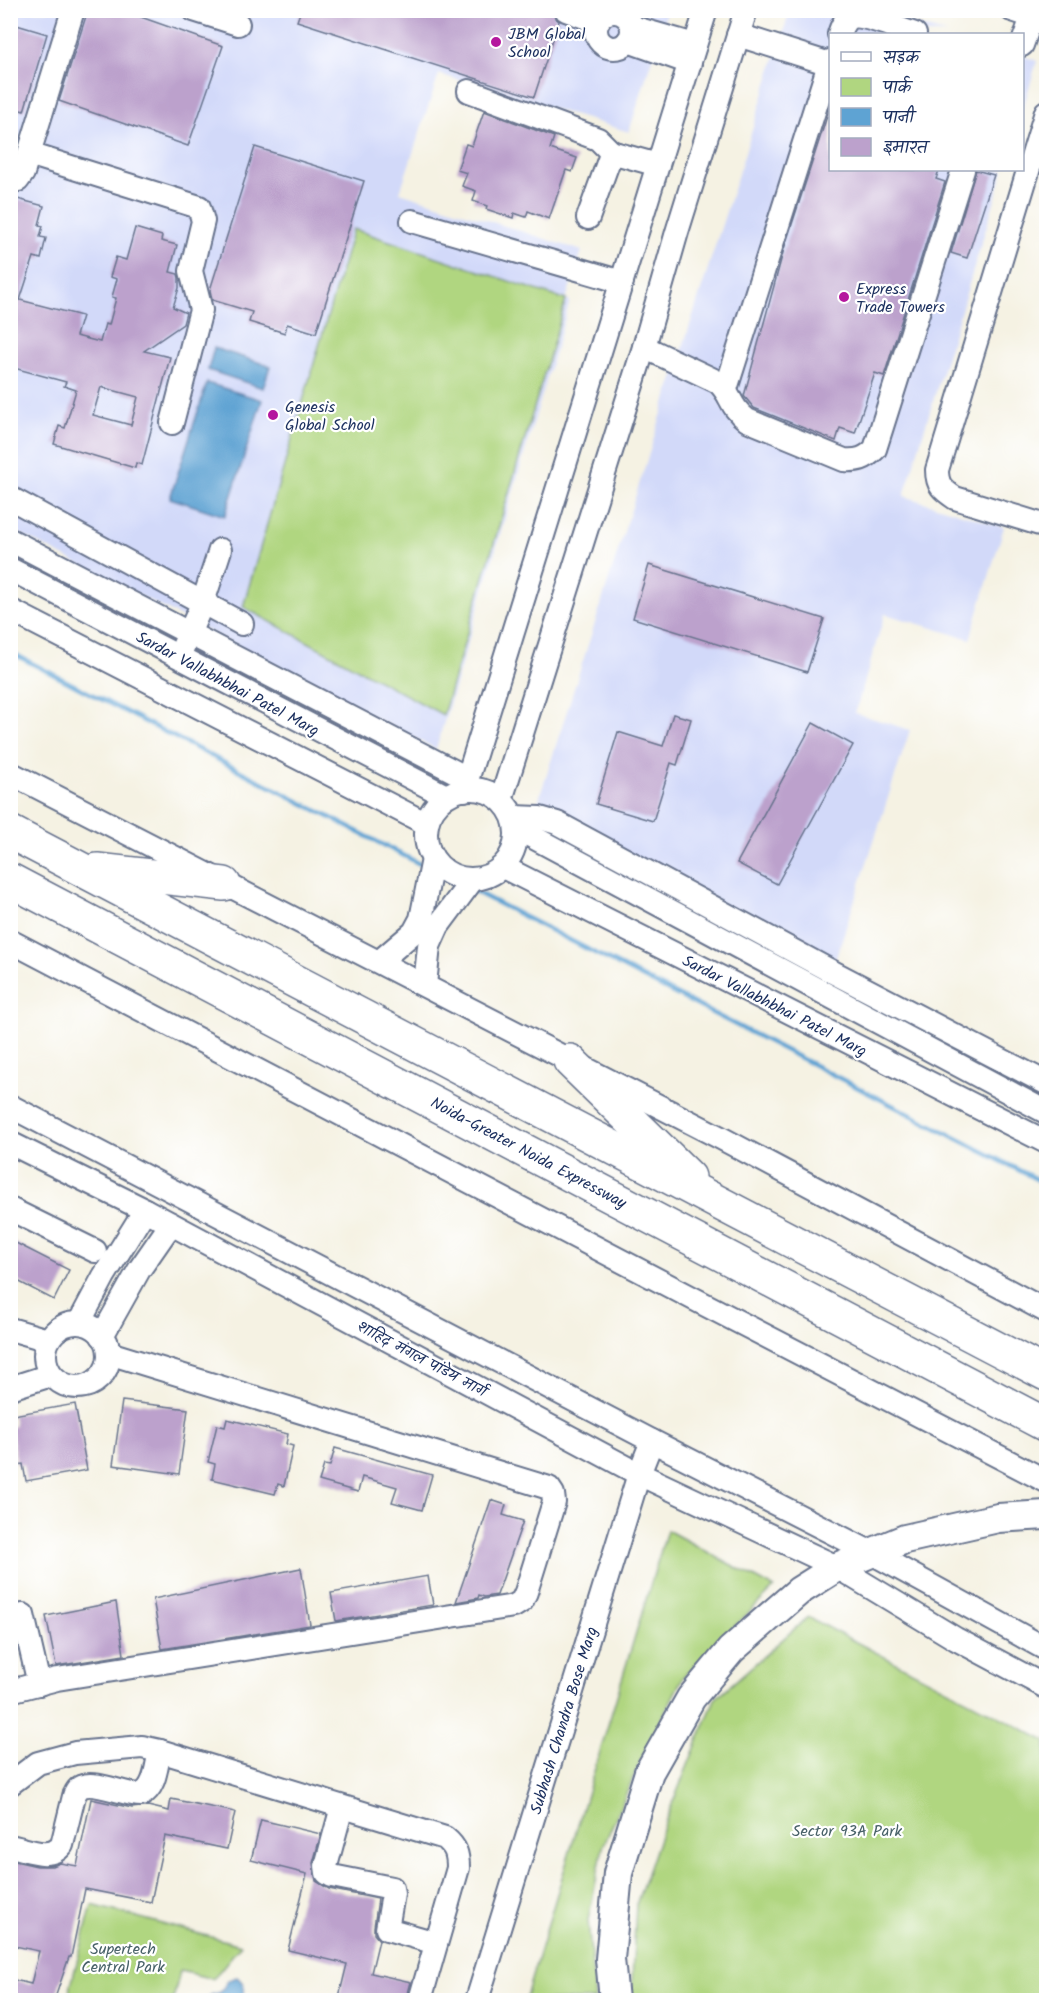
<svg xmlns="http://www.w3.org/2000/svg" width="1057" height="2011" font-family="Kalam,'Playpen Sans Deva',sans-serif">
  <rect width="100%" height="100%" fill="#fff"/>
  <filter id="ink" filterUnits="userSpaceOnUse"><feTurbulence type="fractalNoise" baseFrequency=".0167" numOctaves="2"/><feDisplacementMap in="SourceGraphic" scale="12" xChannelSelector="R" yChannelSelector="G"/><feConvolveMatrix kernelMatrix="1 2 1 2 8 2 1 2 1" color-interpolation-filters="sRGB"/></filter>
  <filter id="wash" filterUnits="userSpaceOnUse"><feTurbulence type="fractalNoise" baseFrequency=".008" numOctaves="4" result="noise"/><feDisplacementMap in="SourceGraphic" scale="24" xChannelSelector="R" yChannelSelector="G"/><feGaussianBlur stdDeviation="1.35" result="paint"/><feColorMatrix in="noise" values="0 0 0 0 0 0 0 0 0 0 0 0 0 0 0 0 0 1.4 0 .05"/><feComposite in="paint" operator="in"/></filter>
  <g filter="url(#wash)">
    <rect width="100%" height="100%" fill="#f5f2e3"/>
    <g fill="#d2d9f9">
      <path d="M10,11H667L629,132L439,74L400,192L582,251L566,299L570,301L436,749L11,529Z"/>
      <path d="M790,11H865L948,34H830V170H1004L904,496L1004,527L970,639L885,614L855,713L910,730L834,964L537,805Z"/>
      <path d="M1023,56L1037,61L1023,109L1022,56Z"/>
    </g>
    <g fill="#b0d680" stroke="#66826f" stroke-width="1.5">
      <path d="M353,229L566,300L443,715L243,607Z"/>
      <path d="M667,1530L774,1588L683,1677L640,1762L603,1847L588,1920L595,2000H525Z"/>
      <path d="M808,1617L1046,1741V2000H631L636,1905L664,1824L715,1699Z"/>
      <path d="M92,1905L241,1945L213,1979L180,1971L173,2000H67Z"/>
    </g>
    <g fill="#5ea3d3" stroke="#3c6998" stroke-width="1.5">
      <path d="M214,348L270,366L263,388L208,370Z"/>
      <path d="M207,383L262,400L225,516L170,498Z"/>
      <path d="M237,1977C246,1984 247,1993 239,2000H207L211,1995L221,1992L228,1980Z"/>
    </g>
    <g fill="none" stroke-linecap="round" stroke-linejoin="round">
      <g stroke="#5ea3d3" stroke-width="4.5">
        <path d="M10,652L424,866"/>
        <path d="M437,872L462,885"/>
        <path d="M472,890L1046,1184"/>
      </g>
    </g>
    <g id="blocks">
      <g fill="#bca1cc" fill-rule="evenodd">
        <path d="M88,10H121L223,46L188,146L59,101Z"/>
        <path d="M301,10H553L555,18L559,21L534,97L297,21Z"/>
        <path d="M10,23L47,34L24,111L10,107Z"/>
        <path d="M831,104V170H939L936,179L945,182L884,376L875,373L855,433L840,428L836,441L754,408L744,396L784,249Z"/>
        <path d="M484,111L554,137L550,149L577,158L572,172L566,170L549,219L528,211L526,217L514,213L513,218L486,209L487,206L473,201L476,191L462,186L467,173L457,170L466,144L472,146Z"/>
        <path d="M255,147L364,181L316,333L287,324L285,333L249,322L252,312L212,300L210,290Z"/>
        <path d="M976,170L994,175L967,258L951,253Z"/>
        <path d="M10,197L44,206L39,225L43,226L40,237L46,238L41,259L34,257L20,300L82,316L76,336L100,342L105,324L109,325L116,298L112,297L117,279L110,277L116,257L126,260L135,228L162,236L161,241L177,245L170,272L178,274L179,278V288L173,307L186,313L183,324L144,351L170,357L142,465L136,463L135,468L54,444L59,426L65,428L76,390L64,386L66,382L10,367ZM101,387L138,397L131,425L93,415Z"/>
        <path d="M649,565L824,619L807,672L633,618Z"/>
        <path d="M673,714L691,719L677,765L671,763L653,821L596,804L618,732L663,746Z"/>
        <path d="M813,723L853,745L777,884L737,863Z"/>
        <path d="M10,1240L69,1270L54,1300L10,1277Z"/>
        <path d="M122,1401L188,1409L179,1474L113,1465Z"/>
        <path d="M75,1404L87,1470L26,1481L23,1464L17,1465L11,1427L15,1426L13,1415Z"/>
        <path d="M227,1419L288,1434L286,1444L293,1446L284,1486L278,1484L275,1494L212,1479L215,1464L208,1462L217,1425L225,1427Z"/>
        <path d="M335,1448L432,1475L422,1510L392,1502L397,1487L362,1477L358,1492L319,1481L324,1465L330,1466Z"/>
        <path d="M491,1500L506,1505L503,1515L523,1521L497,1595L484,1597L479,1595L478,1598L456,1602Z"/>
        <path d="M301,1568L310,1625L162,1649L153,1599Z"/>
        <path d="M428,1576L433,1605L336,1621L331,1593Z"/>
        <path d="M116,1602L124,1655L56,1666L46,1616Z"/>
        <path d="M91,1799L132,1808L148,1806L169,1811L171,1799L235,1812L227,1849L165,1836L151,1902L85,1889L71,1957H69L54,2001H10V1979L31,1984L39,1951L10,1945V1860L37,1866H53L60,1863L77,1866Z"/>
        <path d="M261,1820L321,1834L313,1863L316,1881L329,1889L378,1899L374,1927V1934L379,1940L371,1973L411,1982L406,2001H338L347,1964L288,1950L307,1874L251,1860Z"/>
      </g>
    </g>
  </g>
  <g filter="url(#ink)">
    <use href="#blocks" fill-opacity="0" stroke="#67738d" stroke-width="1.5"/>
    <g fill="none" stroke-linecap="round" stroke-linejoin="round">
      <defs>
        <g id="minor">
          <path d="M194,10L238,24"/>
          <path d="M566,10L598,22"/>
          <path d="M1012,10L1046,21"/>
          <circle cx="614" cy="30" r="18"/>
          <path d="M632,27L695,45"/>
          <path d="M839,34C841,28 843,22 849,18C861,12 901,30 915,34"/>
          <path d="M738,35L830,64"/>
          <path d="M628,41L690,63"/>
          <path d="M1022,45L1032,17"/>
          <path d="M469,91L598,139L611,152L609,160L588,218"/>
          <path d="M1046,112L937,470C937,486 943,490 955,498L1046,526"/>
          <path d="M611,152L658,165"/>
          <path d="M29,154L199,207L203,221L191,271L201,310L172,423"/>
          <path d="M10,181L18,180L23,173L73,10"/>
          <path d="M412,221L622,282"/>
          <path d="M644,347L718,382C732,395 729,406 747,420L844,460C858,461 865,459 875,449L963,170"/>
          <path d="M726,389L830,61"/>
          <path d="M10,498L242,624"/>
          <path d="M10,540L467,778"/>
          <path d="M10,569L446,796"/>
          <path d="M10,610L427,824"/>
          <path d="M183,647L203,602L220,550"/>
          <path d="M10,773L721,1138L1046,1311"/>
          <circle cx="471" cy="834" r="45"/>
          <path d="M464,790L706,10"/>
          <path d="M501,800L644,347L677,232L746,10"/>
          <path d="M514,817L540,818L557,823L825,968L1046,1083"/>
          <path d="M516,828L1046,1112"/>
          <path d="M503,867L1046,1142"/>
          <path d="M10,941L700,1302L1046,1481"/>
          <path d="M380,961L414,932L421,919L433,859"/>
          <path d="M425,985L429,946L438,926L473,879"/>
          <path d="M10,1106L652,1441L870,1552L1046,1649"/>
          <path d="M10,1143L145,1210L639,1474L837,1567L956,1639L1046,1687"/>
          <path d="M10,1209L95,1251"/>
          <path d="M79,1323L104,1276L145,1210"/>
          <circle cx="77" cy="1355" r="32"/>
          <path d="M10,1329L48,1340"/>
          <path d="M102,1336L139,1270L171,1224"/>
          <path d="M10,1388L51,1375"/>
          <path d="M23,1615L39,1684"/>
          <path d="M10,1691L57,1679L514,1606L522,1601L526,1592L554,1502L553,1494L549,1488L109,1353"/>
          <path d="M10,1784L38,1763L75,1753L142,1747L160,1751"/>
          <path d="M342,1807L326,1866L327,1873L332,1876L392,1888L393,1894L387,1929L436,1943"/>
          <path d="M10,1846C27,1849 50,1861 62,1845L74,1796C76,1792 78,1787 83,1786C96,1781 125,1795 141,1795C156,1787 156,1766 160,1751L445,1838C456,1847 458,1854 458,1868L420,2000"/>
          <path d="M477,2000L639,1474L652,1441"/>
        </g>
        <path id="major" d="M614,2000L610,1959L618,1873L649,1772L691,1698L731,1650L799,1591L837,1567L905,1539L998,1518L1046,1515"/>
        <g id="highway">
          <path d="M10,832L1046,1374"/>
          <path d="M97,870L224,884"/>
          <path d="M10,880L1046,1425"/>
          <path d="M570,1061L689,1177"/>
        </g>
      </defs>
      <use href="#minor" stroke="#67738d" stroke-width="26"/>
      <use href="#major" stroke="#67738d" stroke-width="32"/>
      <use href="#highway" stroke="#67738d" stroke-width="36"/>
      <use href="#minor" stroke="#fff" stroke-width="22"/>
      <use href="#major" stroke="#fff" stroke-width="28"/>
      <use href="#highway" stroke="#fff" stroke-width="33"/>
    </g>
  </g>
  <g fill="#b5179e" stroke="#fff" stroke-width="2">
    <circle cx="496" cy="42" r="6"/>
    <circle cx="844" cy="297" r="6"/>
    <circle cx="273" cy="415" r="6"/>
  </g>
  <g text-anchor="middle" stroke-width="4.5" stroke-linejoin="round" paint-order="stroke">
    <g font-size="16" fill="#1b2f5e" stroke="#fff" text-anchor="start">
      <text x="508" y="39">JBM Global<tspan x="508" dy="18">School</tspan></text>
      <text x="856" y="294">Express<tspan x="856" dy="18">Trade Towers</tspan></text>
      <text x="285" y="412">Genesis<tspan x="285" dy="18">Global School</tspan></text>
    </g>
    <g font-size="16" fill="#1b2f5e" stroke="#fff">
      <text transform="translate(228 683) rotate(28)" y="6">Sardar Vallabhbhai Patel Marg</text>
      <text transform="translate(775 1005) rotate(27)" y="6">Sardar Vallabhbhai Patel Marg</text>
      <text transform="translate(529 1152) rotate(28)" y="6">Noida-Greater Noida Expressway</text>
      <text transform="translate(422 1358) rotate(28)" y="6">शाहिद मंगल पांडेय मार्ग</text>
      <text transform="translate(563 1720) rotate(-73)" y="6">Subhash Chandra Bose Marg</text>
    </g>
    <g font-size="16" fill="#486168" stroke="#fff">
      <text x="847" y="1836">Sector 93A Park</text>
      <text x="123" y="1954">Supertech<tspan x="123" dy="18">Central Park</tspan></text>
    </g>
  </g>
  <rect width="1057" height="2011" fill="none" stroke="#fff" stroke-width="36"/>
  <rect x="829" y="33" width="195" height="138" fill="#ffffff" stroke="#a4acbf" stroke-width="1.5"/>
  <rect x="841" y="52" width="30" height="9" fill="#ffffff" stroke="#a4acbf" stroke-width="1.5"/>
  <text x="883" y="63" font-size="18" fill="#1b2f5e">सड़क</text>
  <rect x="841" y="78" width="30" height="18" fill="#b0d680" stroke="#a4acbf" stroke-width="1.5"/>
  <text x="883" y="93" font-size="18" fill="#1b2f5e">पार्क</text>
  <rect x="841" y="108" width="30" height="18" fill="#5ea3d3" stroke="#a4acbf" stroke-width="1.5"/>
  <text x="883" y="123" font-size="18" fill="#1b2f5e">पानी</text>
  <rect x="841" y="138" width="30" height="18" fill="#bca1cc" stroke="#a4acbf" stroke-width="1.5"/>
  <text x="883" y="153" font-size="18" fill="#1b2f5e">इमारत</text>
</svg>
